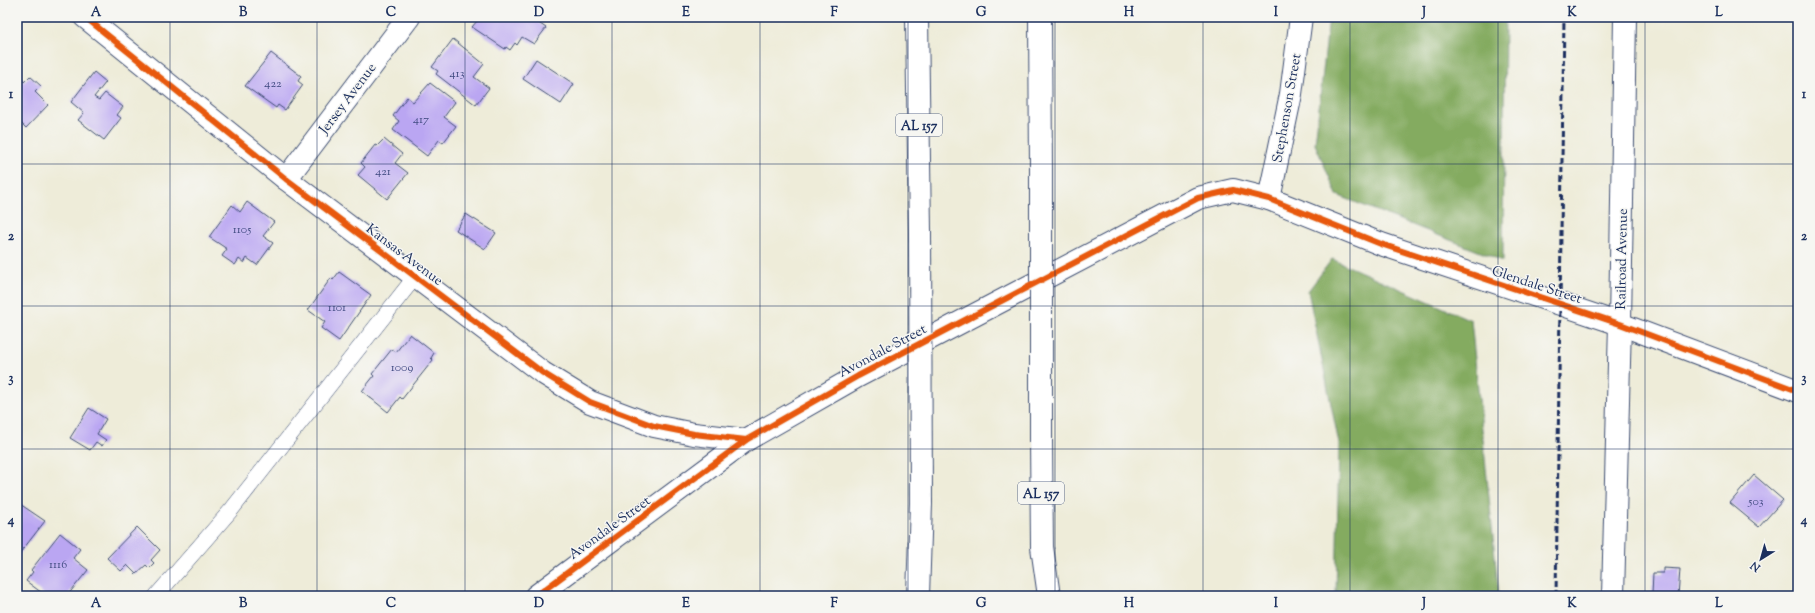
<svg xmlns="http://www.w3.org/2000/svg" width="1815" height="613" font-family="'Sorts Mill Goudy',serif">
  <rect width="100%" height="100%" fill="#f6f6f2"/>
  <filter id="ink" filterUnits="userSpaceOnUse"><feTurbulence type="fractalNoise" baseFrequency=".025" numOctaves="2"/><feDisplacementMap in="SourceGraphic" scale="8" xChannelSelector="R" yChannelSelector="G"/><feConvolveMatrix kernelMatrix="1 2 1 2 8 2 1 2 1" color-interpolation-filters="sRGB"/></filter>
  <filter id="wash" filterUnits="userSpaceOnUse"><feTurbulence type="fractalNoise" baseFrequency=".012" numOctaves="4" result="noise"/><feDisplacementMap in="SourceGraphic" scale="16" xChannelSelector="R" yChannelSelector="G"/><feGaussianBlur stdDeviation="0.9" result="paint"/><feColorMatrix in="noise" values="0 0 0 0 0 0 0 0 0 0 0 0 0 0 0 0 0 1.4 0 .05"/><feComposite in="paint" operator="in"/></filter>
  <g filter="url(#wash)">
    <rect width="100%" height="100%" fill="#eeecd9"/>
    <g fill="#84ab61" stroke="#506d60">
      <path d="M1329,17H1505L1503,261L1337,195L1315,144Z"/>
      <path d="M1332,259L1471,320L1499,596H1336L1339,444L1308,291Z"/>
    </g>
    <g id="blocks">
      <g fill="#baa6f2">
        <path d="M470,17H530L546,28L534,44L522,37L517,45L515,43L510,50L506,47L505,49L472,27L477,21Z"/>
        <path d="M453,39L484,64L474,77L489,88L476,105L436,74L438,71L432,67Z"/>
        <path d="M271,53L301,76L298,81L303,85L285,110L278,105L276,108L245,86Z"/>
        <path d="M536,59L574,84L561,104L523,79Z"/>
        <path d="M94,72L106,82L94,97L99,100L105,93L123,107L117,115L121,118L104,140L78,120L84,113L71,102Z"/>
        <path d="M30,76L41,86L35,92L48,105L26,128L17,119V82L21,78L24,82Z"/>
        <path d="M430,83L455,102L444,117L456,126L443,143L439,140L427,156L393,130L399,121L393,116L407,97L413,102Z"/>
        <path d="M384,139L402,154L395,163L408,173L387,199L358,175L365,167L361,163L375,145L377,146Z"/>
        <path d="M247,202L274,222L263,236L273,243L257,265L247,258L244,263L239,259L235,265L222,256L227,249L209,237L232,205L240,212Z"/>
        <path d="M466,214L496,233L485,249L456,230Z"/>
        <path d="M339,272L371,295L339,341L321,328L325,322L308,310L331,278L333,280Z"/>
        <path d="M410,334L434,353L431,358L433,360L402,399L400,397L388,412L362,391L374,376L372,374L392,349L396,352Z"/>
        <path d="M89,408L106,419L97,434L106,440L102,446L96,442L90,450L70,438Z"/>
        <path d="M1754,475L1783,500L1759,527L1730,503Z"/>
        <path d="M17,502L45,521L17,557Z"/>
        <path d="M137,527L160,550L151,560L154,563L149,568L146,565L136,574L127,565L121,571L107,558Z"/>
        <path d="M60,533L80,549L73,558L88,570L67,596H46L26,581L33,572L31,570Z"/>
        <path d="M1663,568L1680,569L1678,596L1652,594L1653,573H1663Z"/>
      </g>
    </g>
  </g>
  <g filter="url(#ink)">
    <use href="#blocks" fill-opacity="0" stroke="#3b4b70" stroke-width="1"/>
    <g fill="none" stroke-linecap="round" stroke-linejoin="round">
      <defs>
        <path id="lane" d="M156,596L232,509L415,277"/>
        <g id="street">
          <path d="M85,17L286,179L543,373L590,402L654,426L694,434L746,440"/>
          <path d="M286,179L409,17"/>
          <path d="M1269,199L1291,94L1301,17"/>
          <path d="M536,596L746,440L858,376L1198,198L1233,190L1269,199L1381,244L1620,324L1798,391"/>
          <path d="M1613,596L1620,324L1625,17"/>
        </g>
        <g id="highway">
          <path d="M917,17L920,232"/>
          <path d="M1040,17L1041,169"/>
          <path d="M1041,439L1042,547L1049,596"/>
          <path d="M918,596L921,503"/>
        </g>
      </defs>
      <use href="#lane" stroke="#3b4b70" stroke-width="16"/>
      <use href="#street" stroke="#3b4b70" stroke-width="24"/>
      <use href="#highway" stroke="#3b4b70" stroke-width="24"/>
      <use href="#lane" stroke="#fff" stroke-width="15"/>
      <use href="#street" stroke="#fff" stroke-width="22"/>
      <use href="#highway" stroke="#fff" stroke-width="22"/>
      <path stroke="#1b2f5e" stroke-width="3" stroke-dasharray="6 3" stroke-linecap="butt" d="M1556,596L1564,17"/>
      <defs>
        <g id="highway-bridge">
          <path d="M920,232L921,503"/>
          <path d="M1041,439V169"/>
        </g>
      </defs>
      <use href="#highway-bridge" stroke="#3b4b70" stroke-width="24" stroke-linecap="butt"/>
      <use href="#highway-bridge" stroke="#fff" stroke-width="22"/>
      <defs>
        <g id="cycleway">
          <path d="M85,17L286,179L543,373L590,402L654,426L694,434L746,440"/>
          <path d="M536,596L746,440L858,376L1198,198L1233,190L1269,199L1381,244L1620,324L1798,391"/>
        </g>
      </defs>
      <use href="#cycleway" stroke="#f6f6f2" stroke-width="8"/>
      <use href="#cycleway" stroke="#e8590c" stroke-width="6"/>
    </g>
  </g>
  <path fill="none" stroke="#1b2f5e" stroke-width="1" stroke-opacity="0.55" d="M170,17V596M317,17V596M465,17V596M612,17V596M760,17V596M908,17V596M1055,17V596M1203,17V596M1350,17V596M1498,17V596M1645,17V596M17,164H1798M17,306H1798M17,449H1798"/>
  <g text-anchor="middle" stroke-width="3" stroke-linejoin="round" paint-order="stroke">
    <g font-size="12" fill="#434d83">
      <text x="457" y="77">413</text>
      <text x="273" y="87">422</text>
      <text x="421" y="123">417</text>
      <text x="383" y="175">421</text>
      <text x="242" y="233">1105</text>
      <text x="337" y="311">1101</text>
      <text x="402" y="371">1009</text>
      <text x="1756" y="505">503</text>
      <text x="58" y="568">1116</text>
    </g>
    <g fill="#f6f6f2" stroke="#5d6b8a" stroke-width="1">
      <rect x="896" y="114" width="46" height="22" rx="3"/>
      <rect x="1018" y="482" width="46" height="22" rx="3"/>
    </g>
    <g font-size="13" font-weight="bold" fill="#1b2f5e">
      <text x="919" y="130">AL 157</text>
      <text x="1041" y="498">AL 157</text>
    </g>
    <g font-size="14" fill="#1b2f5e" stroke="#f6f6f2">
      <text transform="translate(347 98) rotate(-53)" y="5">Jersey Avenue</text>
      <text transform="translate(1286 108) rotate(-80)" y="5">Stephenson Street</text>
      <text transform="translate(405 254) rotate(37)" y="5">Kansas Avenue</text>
      <text transform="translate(1621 259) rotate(-89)" y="5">Railroad Avenue</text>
      <text transform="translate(1537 284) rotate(18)" y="5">Glendale Street</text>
      <text transform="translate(882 350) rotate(-28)" y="5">Avondale Street</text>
      <text transform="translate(609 527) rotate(-36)" y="5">Avondale Street</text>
    </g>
  </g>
  <rect width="1815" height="613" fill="none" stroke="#f6f6f2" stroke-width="44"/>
  <g transform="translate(1761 559) rotate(217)" stroke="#f6f6f2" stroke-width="3" paint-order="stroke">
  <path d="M0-3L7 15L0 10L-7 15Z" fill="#1b2f5e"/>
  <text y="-6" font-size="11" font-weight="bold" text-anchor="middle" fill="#1b2f5e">N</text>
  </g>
  <rect x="22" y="22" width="1771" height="569" fill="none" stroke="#1b2f5e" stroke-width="1.5"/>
  <g font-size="13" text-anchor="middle" font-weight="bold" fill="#1b2f5e">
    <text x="96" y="16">A</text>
    <text x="243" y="16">B</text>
    <text x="391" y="16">C</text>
    <text x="539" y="16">D</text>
    <text x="686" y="16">E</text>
    <text x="834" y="16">F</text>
    <text x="981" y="16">G</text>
    <text x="1129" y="16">H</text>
    <text x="1276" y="16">I</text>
    <text x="1424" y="16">J</text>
    <text x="1572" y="16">K</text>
    <text x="1719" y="16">L</text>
    <text x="11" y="98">1</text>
    <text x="1804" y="98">1</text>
    <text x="11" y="240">2</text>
    <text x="1804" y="240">2</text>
    <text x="11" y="382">3</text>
    <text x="1804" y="382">3</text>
    <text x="11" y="524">4</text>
    <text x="1804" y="524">4</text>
    <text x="96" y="607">A</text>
    <text x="243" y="607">B</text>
    <text x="391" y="607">C</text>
    <text x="539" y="607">D</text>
    <text x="686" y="607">E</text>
    <text x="834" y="607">F</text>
    <text x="981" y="607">G</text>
    <text x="1129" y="607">H</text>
    <text x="1276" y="607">I</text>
    <text x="1424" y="607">J</text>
    <text x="1572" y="607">K</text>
    <text x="1719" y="607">L</text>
  </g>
</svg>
